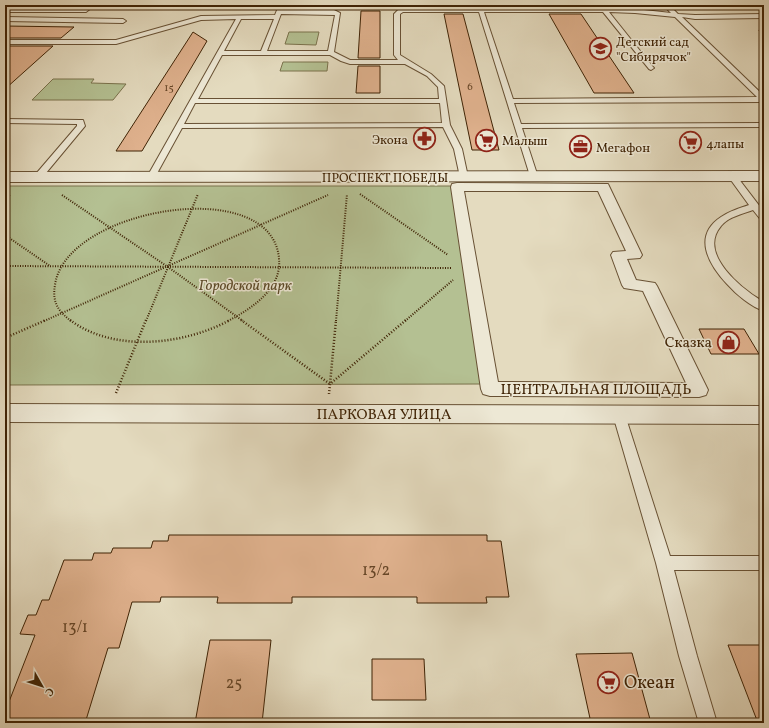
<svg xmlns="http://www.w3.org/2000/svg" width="769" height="728" font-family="Vollkorn,serif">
  <rect width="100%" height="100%" fill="#e4dbbf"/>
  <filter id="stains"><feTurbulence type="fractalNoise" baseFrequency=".005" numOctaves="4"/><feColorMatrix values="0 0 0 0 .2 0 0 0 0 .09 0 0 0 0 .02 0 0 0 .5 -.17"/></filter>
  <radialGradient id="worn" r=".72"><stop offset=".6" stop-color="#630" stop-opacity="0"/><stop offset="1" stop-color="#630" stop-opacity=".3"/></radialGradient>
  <g fill="#b4c092" stroke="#7a724c">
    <path d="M289,32H319L316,45L285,44Z"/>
    <path d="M283,62H328L327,71H280Z"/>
    <path d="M53,79H94L91,83L126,84L113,100H32Z"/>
    <path d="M5,186H455L484,384L5,385Z"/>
  </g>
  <g fill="#dfb18d" stroke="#3f2305">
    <path d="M361,11H380V58H358Z"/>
    <path d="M444,14H463L499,150H472Z"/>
    <path d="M549,14H581L634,93H594Z"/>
    <path d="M5,26L74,27L61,38H5Z"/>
    <path d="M193,32L207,41L142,151H116Z"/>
    <path d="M5,46H53L5,89Z"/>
    <path d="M358,66H380V93H356Z"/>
    <path d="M699,329H744L759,354H711Z"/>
    <path d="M169,535H487V541H501L509,597H486L487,603H417V597H292V603H217L218,597H161L160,602H132L119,648H108L86,720H80L79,723H5V712L35,635L20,634L28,615H36L42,600H49L64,560H92L94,553H111L113,548H151L153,541H168Z"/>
    <path d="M210,640H271L262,723H195Z"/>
    <path d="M728,645H764V723H758Z"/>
    <path d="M632,653L651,723H591L576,654Z"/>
    <path d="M372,659H424L426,700H372Z"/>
  </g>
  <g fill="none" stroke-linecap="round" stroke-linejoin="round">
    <defs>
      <g id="service">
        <path d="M89,5H95L86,12H5V8H85Z"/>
        <path d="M279,5H285L282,10H334L340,13L334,52L350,60H398L394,55V14L399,9V5H405V8L635,9L671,13L663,5H669L678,14L695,15L764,14V18L695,19L682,17L764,96V102L514,103L521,124L764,123V127L522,128L538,177L537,179H531L479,12H403L400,14V55L431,74L444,86L450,125L462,149L468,177L467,179H461L460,177L454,149L443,127L182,128L155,177L151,180L147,177L236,19L201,20L116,44H5V40H116L201,16L275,15ZM484,12H603L649,69L651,70L654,68L653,67L609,12L635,13L675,17L757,97L513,99ZM281,14L335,15L328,51H267ZM241,19H274L261,51H224ZM222,55H330L341,61L350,64H405L427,76L438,87L439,99H198ZM195,103H440L442,123L184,124Z"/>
        <path d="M5,17L123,19L126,21L123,23L5,21Z"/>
        <path d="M5,119L80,120H83L85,126L41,179H35L34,177L35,175L77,126V124L5,123Z"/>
        <path d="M732,173L735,174L764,212V221L761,220L753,210C742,214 728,217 721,226C697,254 743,290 764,302V311C751,307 736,294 727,284C709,265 692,236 721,217C730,211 740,208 749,205L728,176Z"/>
        <path d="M619,410L624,411L625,415L670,556H764V570H674L697,656L717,723H699L679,656L656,563L613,415L614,411Z"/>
      </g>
      <path id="pedestrian" d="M457,183L608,184L642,255L640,258L627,259L636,280L655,283L657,286L708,390L706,395L699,397L490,396L483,394L481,389L451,187L452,184ZM464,191H598L626,251L613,252L611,255L622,285L624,288L643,291L686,383L498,382Z"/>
      <path id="minor" d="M764,171V181L5,182V172Z"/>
      <path id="tertiary" d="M5,404L764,406V424L5,422Z"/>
    </defs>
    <use href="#service" stroke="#685134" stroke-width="2"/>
    <use href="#pedestrian" stroke="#685134" stroke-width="2"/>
    <use href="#minor" stroke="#685134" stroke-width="2"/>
    <use href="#tertiary" stroke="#685134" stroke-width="2"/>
    <path stroke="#3f2305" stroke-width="1" stroke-dasharray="0.5 1" stroke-linecap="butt" d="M758,30L764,35"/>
    <g stroke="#3f2305" stroke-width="2" stroke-dasharray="1 1.5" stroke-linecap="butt">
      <path d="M360,194L448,255"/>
      <path d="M62,195L168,267L243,321"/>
      <path d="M5,197L10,195"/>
      <path d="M5,235L50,266"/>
      <path d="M5,266L451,268"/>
      <path d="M44,321L328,195"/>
      <path d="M71,321C58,311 52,302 55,285C65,208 273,173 279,259C282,289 251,309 228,321"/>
      <path d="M146,321L198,194"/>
      <path d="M336,321L347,194"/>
      <path d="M405,321L453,280"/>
    </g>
    <g stroke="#3f2305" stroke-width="2.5" stroke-dasharray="1 2" stroke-linecap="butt">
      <path d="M70,320C114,353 184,345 230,320"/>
      <path d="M241,320L330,384L336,320"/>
      <path d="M5,338L46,320"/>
      <path d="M116,393L146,320"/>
      <path d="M329,394L330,384L406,320"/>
    </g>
    <use href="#service" fill="#ede8d5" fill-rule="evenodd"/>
    <use href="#pedestrian" fill="#ede8d5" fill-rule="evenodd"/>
    <use href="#minor" fill="#ede8d5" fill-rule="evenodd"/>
    <use href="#tertiary" fill="#ede8d5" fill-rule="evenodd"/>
  </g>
  <defs>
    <symbol id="school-ring" viewBox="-11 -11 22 22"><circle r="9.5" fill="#ede8d5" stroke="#8f2418" stroke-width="1.5"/><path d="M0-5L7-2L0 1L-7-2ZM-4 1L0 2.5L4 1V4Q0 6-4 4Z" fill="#8f2418"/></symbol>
    <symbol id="pharmacy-ring" viewBox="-11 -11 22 22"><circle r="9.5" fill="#ede8d5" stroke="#8f2418" stroke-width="1.5"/><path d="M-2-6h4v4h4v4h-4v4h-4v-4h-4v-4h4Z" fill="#8f2418"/></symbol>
    <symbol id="supermarket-ring" viewBox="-11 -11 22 22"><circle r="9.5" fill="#ede8d5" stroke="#8f2418" stroke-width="1.5"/><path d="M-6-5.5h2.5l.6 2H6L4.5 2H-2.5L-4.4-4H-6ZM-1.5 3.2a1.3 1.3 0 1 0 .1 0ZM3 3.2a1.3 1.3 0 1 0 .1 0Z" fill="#8f2418"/></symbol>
    <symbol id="office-ring" viewBox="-11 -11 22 22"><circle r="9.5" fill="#ede8d5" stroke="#8f2418" stroke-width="1.5"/><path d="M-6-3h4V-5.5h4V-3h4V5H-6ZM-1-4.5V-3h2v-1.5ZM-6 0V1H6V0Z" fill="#8f2418"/></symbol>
    <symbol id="shop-ring" viewBox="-11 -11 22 22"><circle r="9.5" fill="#ede8d5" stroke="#8f2418" stroke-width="1.5"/><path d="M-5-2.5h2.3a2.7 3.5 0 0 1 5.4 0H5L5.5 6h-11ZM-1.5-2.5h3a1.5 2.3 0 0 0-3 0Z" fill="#8f2418"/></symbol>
  </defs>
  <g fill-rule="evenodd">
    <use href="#school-ring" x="588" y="36" width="25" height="25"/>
    <use href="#pharmacy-ring" x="412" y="126" width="25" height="25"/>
    <use href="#supermarket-ring" x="474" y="128" width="25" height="25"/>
    <use href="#supermarket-ring" x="678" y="130" width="25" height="25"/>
    <use href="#office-ring" x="568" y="134" width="25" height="25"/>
    <use href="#shop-ring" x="716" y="330" width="25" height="25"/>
    <use href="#supermarket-ring" x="596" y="670" width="25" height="25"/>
  </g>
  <g text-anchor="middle" stroke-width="3" stroke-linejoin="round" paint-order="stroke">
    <g font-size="11" fill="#674627">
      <text x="470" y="90">6</text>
      <text x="169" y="91">15</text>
    </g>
    <g font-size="13" fill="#3f2305" stroke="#ede8d5" text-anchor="start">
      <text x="616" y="46">Детский сад<tspan x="616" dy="15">"Сибирячок"</tspan></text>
      <text x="408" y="144" text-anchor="end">Экона</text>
      <text x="502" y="145">Малыш</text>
      <text x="706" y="148">4лапы</text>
      <text x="596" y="152">Мегафон</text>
    </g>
    <g font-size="13" fill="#3f2305" stroke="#ede8d5">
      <text x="385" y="182">ПРОСПЕКТ ПОБЕДЫ</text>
    </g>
    <g font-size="15" font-style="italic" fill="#5c4a28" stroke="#ede8d5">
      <text x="245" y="290">Городской парк</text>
    </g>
    <g font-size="15" fill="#3f2305" stroke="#ede8d5" text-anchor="end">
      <text x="712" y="347">Сказка</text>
    </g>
    <g font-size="15" fill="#3f2305" stroke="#ede8d5">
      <text x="596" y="394">ЦЕНТРАЛЬНАЯ ПЛОЩАДЬ</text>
      <text x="384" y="419">ПАРКОВАЯ УЛИЦА</text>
    </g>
    <g font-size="16" fill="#674627">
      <text x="376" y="575">13/2</text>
      <text x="75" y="632">13/1</text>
      <text x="234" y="688">25</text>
    </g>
    <g font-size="18" fill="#3f2305" stroke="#ede8d5" text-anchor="start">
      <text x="624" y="688">Океан</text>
    </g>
  </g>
  <rect width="769" height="728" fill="none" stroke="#e4dbbf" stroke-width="20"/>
  <rect x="6" y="6" width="757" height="716" fill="none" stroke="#3f2305" stroke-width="2"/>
  <rect x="10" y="10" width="749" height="708" fill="none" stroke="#3f2305"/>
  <g transform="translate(42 686) rotate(129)" stroke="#ede8d5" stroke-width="3" paint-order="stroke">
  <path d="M0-3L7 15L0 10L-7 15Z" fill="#3f2305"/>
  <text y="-6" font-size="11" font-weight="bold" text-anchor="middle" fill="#3f2305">С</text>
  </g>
  <rect width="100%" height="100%" filter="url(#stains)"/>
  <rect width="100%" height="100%" fill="url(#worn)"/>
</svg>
